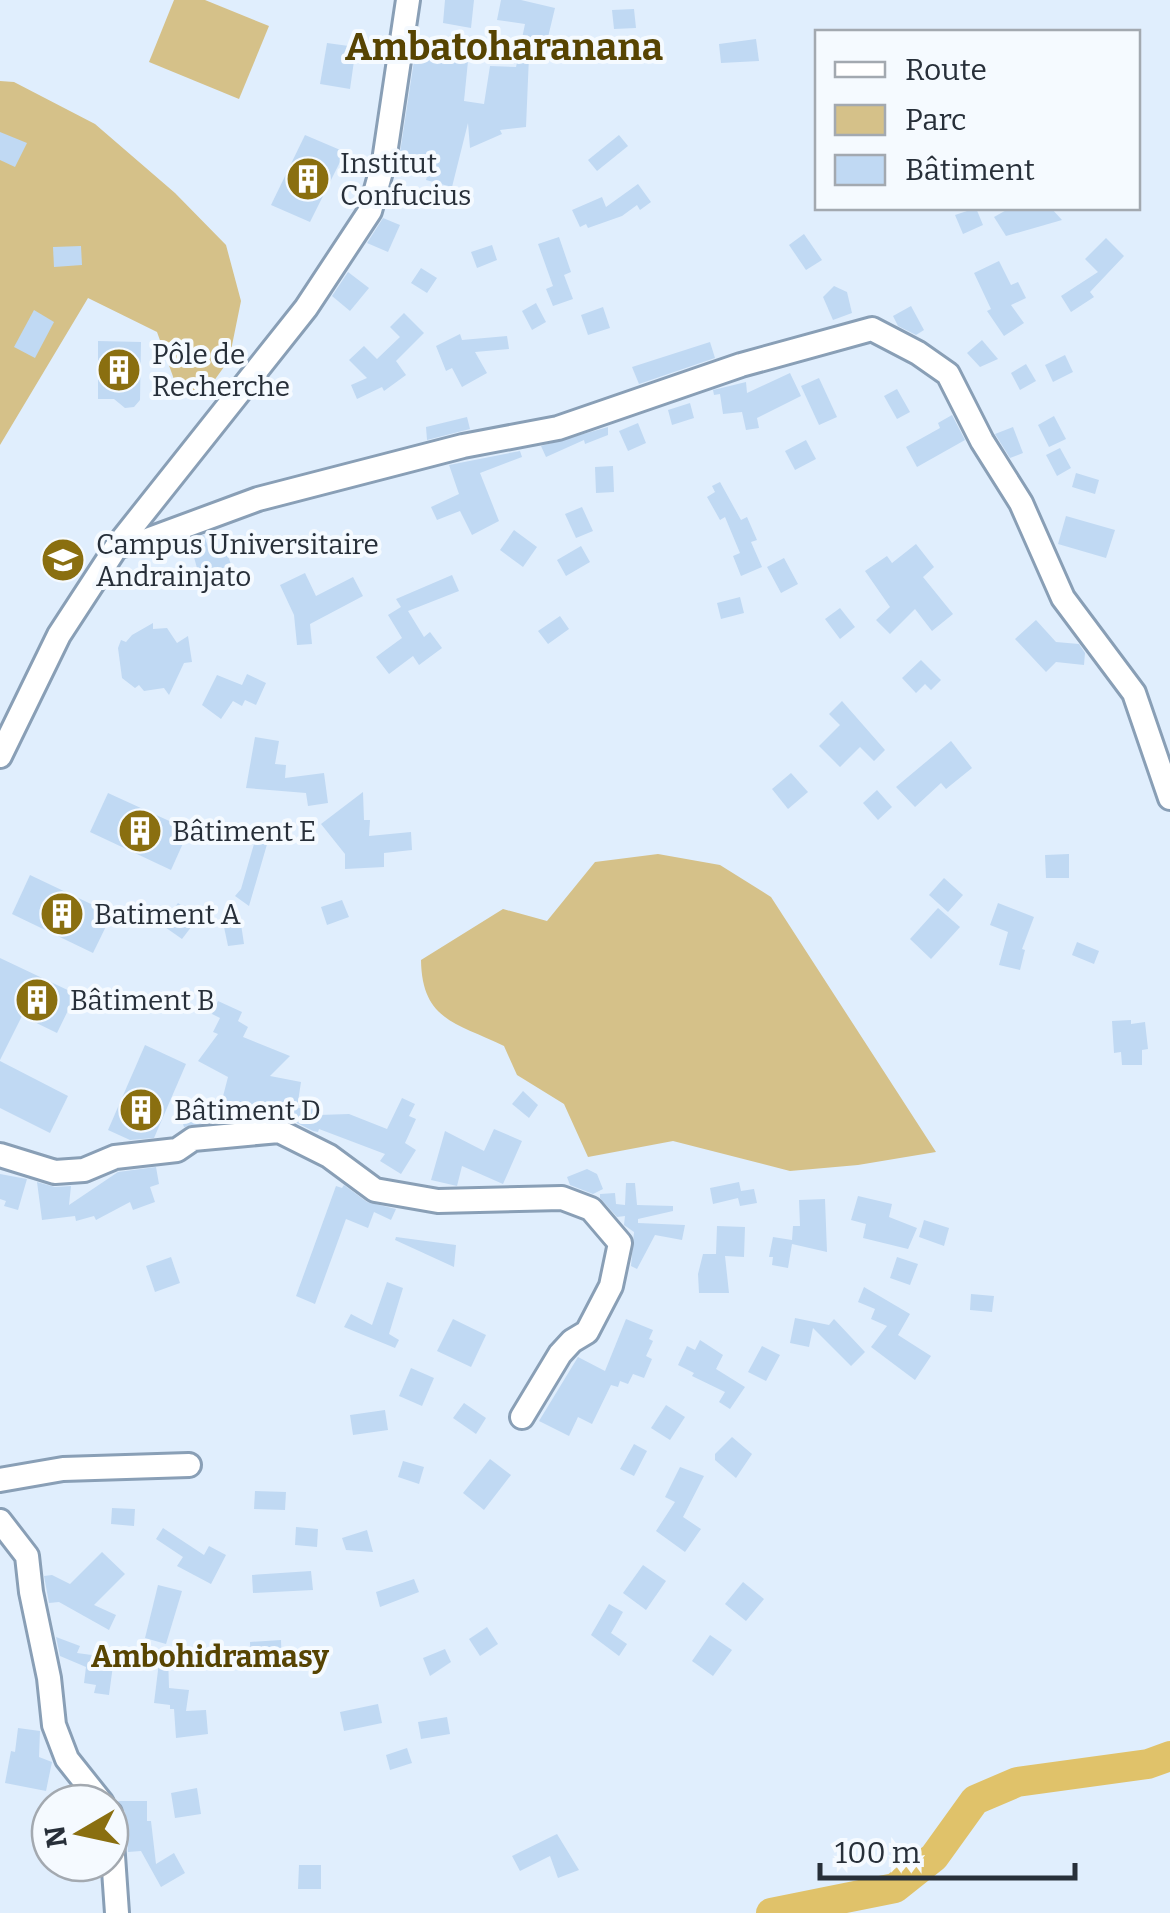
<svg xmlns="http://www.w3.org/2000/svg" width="1170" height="1913" font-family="Bitter,serif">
  <rect width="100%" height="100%" fill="#e0eefd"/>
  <g fill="#d5c189">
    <path d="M174,0H205L269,26L239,99L149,62Z"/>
    <path d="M0,81L14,82L95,124L175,193L226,245L241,301L229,360L203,396H180L157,332L88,298L0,445Z"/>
    <path d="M658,854L720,865L771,897L936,1152L858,1165L790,1171L673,1141L588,1157L564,1104L517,1075L504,1046C457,1023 422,1021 421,960L503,909L547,921L595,862Z"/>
  </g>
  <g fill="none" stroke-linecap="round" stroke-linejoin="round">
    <path stroke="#e0c26a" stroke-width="30" d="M771,1913L895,1888L934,1857L975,1800L1017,1782L1148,1764L1170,1756"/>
  </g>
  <g fill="#c0d9f3">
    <path d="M445,0H474L471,28L443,23Z"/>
    <path d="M501,0H521L555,8L543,58L529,56L526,127L500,130L502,134L470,148L468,123L452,187L426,180L433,154L399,159L415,54L468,61L464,101L484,104L490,66L516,67L525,24L497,20Z"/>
    <path d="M634,9L636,28L614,29L612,10Z"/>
    <path d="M756,39L759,61L721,63L719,44Z"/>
    <path d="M660,40L663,58L641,62L638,43Z"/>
    <path d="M327,43L356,47L350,89L320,84Z"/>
    <path d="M0,132L27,143L15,167L0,160Z"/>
    <path d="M305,135L345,152L310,222L271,205Z"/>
    <path d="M619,135L628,146L597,171L588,160Z"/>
    <path d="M638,184L651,202L640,210L637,205L622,216L588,228L586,224L580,227L572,210L602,197L606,207Z"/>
    <path d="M976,208L983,225L963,234L955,215Z"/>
    <path d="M1010,208H1051L1062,220L1006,236L994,217Z"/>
    <path d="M383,218L400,225L388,252L367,243Z"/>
    <path d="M804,234L822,260L806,270L789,245Z"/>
    <path d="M559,237L571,272L564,275L573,299L553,306L546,289L553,286L538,244Z"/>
    <path d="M1106,238L1124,256L1090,292L1094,297L1071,312L1061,296L1098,272L1085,259Z"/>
    <path d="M492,245L497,260L477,268L471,252Z"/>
    <path d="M81,246L82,265L54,267L53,247Z"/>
    <path d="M999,261L1011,285L1018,282L1026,298L1011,305L1024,323L1004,336L987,311L991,309L974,273Z"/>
    <path d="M421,268L437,278L427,293L411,283Z"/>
    <path d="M348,272L369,288L350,311L332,296Z"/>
    <path d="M834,286L847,292L852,313L833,320L823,297Z"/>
    <path d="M536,303L546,322L532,330L522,311Z"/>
    <path d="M911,306L924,330L916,335L898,326L893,316Z"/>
    <path d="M603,307L610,328L588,335L581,315Z"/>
    <path d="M34,310L54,322L35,358L14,347Z"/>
    <path d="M404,313L424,333L396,361L406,375L384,391L382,387L357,399L351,385L367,378L349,360L364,346L377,359L400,337L390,327Z"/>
    <path d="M460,334L462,340L507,336L509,349L475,352L487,373L462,387L452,368L446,371L436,346Z"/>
    <path d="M982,340L998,359L980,367L967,353Z"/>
    <path d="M98,341L141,342L140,400L134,407L125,408L114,399H98Z"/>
    <path d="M710,342L715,358L639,384L632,367Z"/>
    <path d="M1065,355L1073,372L1053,382L1045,365Z"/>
    <path d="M1026,364L1036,381L1020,390L1011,373Z"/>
    <path d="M790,373L801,396L757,418L759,428L746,430L742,412L723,414L720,394L714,395L713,390L746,382L747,393Z"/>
    <path d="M819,378L837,417L819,425L801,386Z"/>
    <path d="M897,389L910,412L897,419L884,396Z"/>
    <path d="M690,403L694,418L672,425L668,410Z"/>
    <path d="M952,415L965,440L917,467L906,447L940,428L938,423Z"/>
    <path d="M1054,416L1066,439L1049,447L1038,425Z"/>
    <path d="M467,417L470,429L427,440L426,427Z"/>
    <path d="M638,423L646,443L628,451L619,431Z"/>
    <path d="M608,427V435L585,444L584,440L546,457L541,446Z"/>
    <path d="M1013,427L1023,453L1010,458L995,434Z"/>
    <path d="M806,440L816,459L795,470L785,451Z"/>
    <path d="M1060,448L1071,468L1057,476L1046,455Z"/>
    <path d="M520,451L522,457L480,473L499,521L472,535L460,511L437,520L431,507L459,494L449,465Z"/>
    <path d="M613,466L614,492L596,493L595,467Z"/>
    <path d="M1076,473L1099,480L1095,494L1072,487Z"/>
    <path d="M720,482L741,520L747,517L757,540L751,542L762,567L741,576L733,556L740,553L725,517L720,520L707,497L715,492L712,486Z"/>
    <path d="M582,507L593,531L576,538L565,514Z"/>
    <path d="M1066,516L1115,530L1106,558L1058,544Z"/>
    <path d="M514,530L537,547L523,567L500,550Z"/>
    <path d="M204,535L210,553L226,549L232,568L215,572L217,581L202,586L192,550H187L184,542Z"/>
    <path d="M916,544L934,567L923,577L953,614L932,631L915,609L890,634L876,620L890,607L865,571L887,556L892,563Z"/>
    <path d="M581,546L590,562L566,576L557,560Z"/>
    <path d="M784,558L798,584L781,593L767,567Z"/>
    <path d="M305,573L316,596L353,577L363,596L310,624L312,644L297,645L294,615L280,585Z"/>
    <path d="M452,575L459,591L408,611L424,637L430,632L442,648L419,665L413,656L389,674L376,657L402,638L388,615L401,607L396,599Z"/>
    <path d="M740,597L744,613L721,619L717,603Z"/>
    <path d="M840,608L855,627L840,639L825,619Z"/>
    <path d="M560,616L569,629L548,644L538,631Z"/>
    <path d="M1036,620L1056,642L1079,644L1085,653L1084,665L1056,662L1046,672L1015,639Z"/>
    <path d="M153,623V629L167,628L177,643L188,636L192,662L184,663L169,695L164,688L144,691L139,685L135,688L122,678L118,648L121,640L126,642L132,635Z"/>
    <path d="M921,660L941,680L931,690L925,684L916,693L902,678Z"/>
    <path d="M247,674L266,683L256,705L245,700L242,706L233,701L221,719L202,705L217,675L242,685Z"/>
    <path d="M842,701L885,750L874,761L860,747L840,767L819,746L840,725L829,714Z"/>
    <path d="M255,737L279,741L275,764L286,765L285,778L324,773L328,803L308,806L306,793L246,788Z"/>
    <path d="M951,741L972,768L946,789L941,783L915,807L896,787Z"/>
    <path d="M791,773L808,792L788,809L772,789Z"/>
    <path d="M877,790L892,807L878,820L863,803Z"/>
    <path d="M363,792L364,820H370L369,836L411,832L412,850L384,853V867L345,869V854L321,824Z"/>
    <path d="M108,793L189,830L171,870L90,832Z"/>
    <path d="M256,837L268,841L249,906L235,896L241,889Z"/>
    <path d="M1069,854V878H1046L1045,855Z"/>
    <path d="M30,875L112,914L93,953L12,914Z"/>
    <path d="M944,878L963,895L948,912L929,895Z"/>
    <path d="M342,900L349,917L327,925L321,907Z"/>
    <path d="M178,903L198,918L182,939L162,925Z"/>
    <path d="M998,903L1034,917L1022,949L1025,950L1020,970L999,965L1008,932L990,925Z"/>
    <path d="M938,908L960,927L931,959L910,939Z"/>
    <path d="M241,924L244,944L228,946L224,927Z"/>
    <path d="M1077,942L1099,951L1094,964L1072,955Z"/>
    <path d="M0,958L76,994L57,1033L22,1016L0,1060Z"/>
    <path d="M218,1001L242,1012L238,1021L248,1027L243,1037L290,1056L270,1076L301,1082L297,1108L315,1109L319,1115L349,1114L387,1129L402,1098L415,1104L409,1116L416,1119L405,1143L416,1150L401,1174L380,1161L385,1154L319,1129L318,1132L313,1131L285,1117H263L221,1104L228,1077L198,1061L218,1034L213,1032L220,1018L212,1014Z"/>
    <path d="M1131,1020V1024L1145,1022L1148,1049L1142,1050V1065H1122L1121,1052L1114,1053L1112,1021Z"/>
    <path d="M145,1045L186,1064L154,1138L130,1140L108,1130Z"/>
    <path d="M0,1061L68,1096L50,1133L0,1108Z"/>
    <path d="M523,1091L538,1105L529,1118L512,1104Z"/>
    <path d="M211,1100L218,1122L184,1127L179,1111Z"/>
    <path d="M494,1129L522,1141L503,1184L462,1166L457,1186L431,1180L445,1131L484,1151Z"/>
    <path d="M156,1167L159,1184L150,1187L155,1202L133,1210L130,1202L96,1220L94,1216L76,1221L75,1216L42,1220L37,1182L55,1187L71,1186L69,1205L118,1172Z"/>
    <path d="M587,1169L597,1174L603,1189L593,1194L570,1185L567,1177Z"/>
    <path d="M0,1174L27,1179L18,1210L4,1206L6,1201L0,1199Z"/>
    <path d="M739,1182L741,1191L754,1189L757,1203L740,1206L738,1198L713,1204L710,1188Z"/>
    <path d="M626,1183H635L637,1205L673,1206V1211L638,1219V1223L685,1225L682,1240L655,1235L637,1269L631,1266L634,1232L624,1225L625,1216L617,1217L600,1198V1194L615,1193L616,1204L625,1205Z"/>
    <path d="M344,1185L367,1202L396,1209L391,1220L374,1212L368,1228L346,1219L315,1304L296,1296L336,1186L342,1188Z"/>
    <path d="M858,1196L892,1204L889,1217L917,1228L908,1249L863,1238L866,1224L851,1220Z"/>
    <path d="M825,1199L827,1252L792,1244L788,1268L772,1265L773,1257H769L773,1237L792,1240L793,1226H800L799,1200Z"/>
    <path d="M924,1220L949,1228L944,1246L919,1237Z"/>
    <path d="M717,1226L745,1227L744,1257L725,1256L729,1293H699L698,1274L703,1254H716Z"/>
    <path d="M396,1237L456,1245L454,1267L395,1240Z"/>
    <path d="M171,1257L180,1283L155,1292L146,1266Z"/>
    <path d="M897,1257L918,1264L910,1285L890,1278Z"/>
    <path d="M387,1282L403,1288L389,1334L399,1340L395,1348L344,1327L351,1314L372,1325Z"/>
    <path d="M864,1287L910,1314L898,1335L931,1356L915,1380L871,1347L887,1326L871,1319L875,1309L858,1302Z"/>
    <path d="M971,1294L994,1296L992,1312L970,1310Z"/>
    <path d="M795,1318L829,1325L834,1319L865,1352L851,1366L813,1328L809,1347L790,1343Z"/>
    <path d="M453,1319L486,1335L471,1367L437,1351Z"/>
    <path d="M626,1319L653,1330L649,1339L653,1341L646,1356L652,1359L644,1378L633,1374L628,1384L620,1381L618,1387L611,1385L592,1424L578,1417L569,1436L539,1421L578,1357L605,1371Z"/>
    <path d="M700,1340L723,1355L716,1369L745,1387L730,1409L719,1402L725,1392L692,1376L694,1373L678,1365L687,1346L695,1350Z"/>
    <path d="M762,1346L780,1355L766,1381L748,1372Z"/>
    <path d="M411,1368L434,1378L422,1406L399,1396Z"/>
    <path d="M464,1403L486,1418L476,1434L453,1418Z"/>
    <path d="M666,1405L685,1417L670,1440L651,1428Z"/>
    <path d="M385,1410L388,1430L353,1435L350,1415Z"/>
    <path d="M732,1437L752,1454L736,1478L715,1460V1454Z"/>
    <path d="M634,1444L647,1451L634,1476L620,1469Z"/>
    <path d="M490,1459L511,1475L484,1510L463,1493Z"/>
    <path d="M403,1461L424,1467L419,1484L398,1477Z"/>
    <path d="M680,1467L704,1476L683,1517L701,1529L685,1552L656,1531L675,1502L665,1497Z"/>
    <path d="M255,1491L286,1492L285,1510L254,1509Z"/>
    <path d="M112,1508L135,1509L134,1526L111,1524Z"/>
    <path d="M296,1527L318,1529L317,1547L295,1545Z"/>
    <path d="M163,1528L204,1555L209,1546L226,1555L211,1584L177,1566L183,1557L156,1539Z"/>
    <path d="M367,1530L373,1552L346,1550L342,1538Z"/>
    <path d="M102,1552L125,1574L94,1605L116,1615L109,1630L59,1602L49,1603L44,1576L52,1575L70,1584Z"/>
    <path d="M643,1565L666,1581L646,1610L623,1593Z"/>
    <path d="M311,1571L313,1590L253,1593L252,1575Z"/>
    <path d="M414,1579L419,1592L380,1607L376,1592Z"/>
    <path d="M743,1582L764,1599L746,1621L725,1604Z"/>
    <path d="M158,1585L182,1591L166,1644L145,1638Z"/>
    <path d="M609,1604L623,1612L611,1633L627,1644L619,1656L591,1635Z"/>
    <path d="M487,1627L498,1644L480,1656L469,1639Z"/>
    <path d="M710,1635L732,1650L713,1676L692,1661Z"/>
    <path d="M56,1637L80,1646L77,1653L114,1658L109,1695L94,1693L96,1685L84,1683L86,1667L60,1656Z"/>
    <path d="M281,1640L282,1666L251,1668L250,1642Z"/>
    <path d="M445,1649L451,1662L430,1676L423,1658Z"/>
    <path d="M160,1654L168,1655L169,1688L189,1690L186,1711L206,1710L208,1734L176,1738L174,1709H170V1705L154,1703Z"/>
    <path d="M378,1704L382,1723L344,1731L340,1712Z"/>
    <path d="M447,1717L450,1734L421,1739L418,1722Z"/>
    <path d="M18,1728L40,1731L39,1757L52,1762L46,1791L5,1783L11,1751L15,1752Z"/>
    <path d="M407,1748L412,1763L390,1770L386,1755Z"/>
    <path d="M197,1788L201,1814L175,1818L171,1793Z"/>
    <path d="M118,1801H147V1821H151L156,1864L174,1853L185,1873L161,1887L141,1851L128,1852L125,1812Z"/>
    <path d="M557,1834L579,1870L558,1878L550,1856L520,1871L512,1856Z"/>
    <path d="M299,1865H321V1889H298Z"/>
  </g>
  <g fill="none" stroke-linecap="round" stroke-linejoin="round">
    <defs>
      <g id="minor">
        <path d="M117,546L147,540L258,499L463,446L558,428L741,365L872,329L918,353L948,374L982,441L1021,503L1063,598L1134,693L1170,798"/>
        <path d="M0,756L59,635L117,546L306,308L370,211L384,161L408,0"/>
        <path d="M0,1155L55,1172L84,1170L115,1157L177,1150L193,1139L279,1131L329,1156L375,1190L438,1201L562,1198L591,1209L620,1243L611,1286L587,1332L572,1341L560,1354L522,1417"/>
        <path d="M0,1480L63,1469L189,1465"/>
        <path d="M0,1521L27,1556L31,1592L49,1678L54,1725L67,1759L102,1803"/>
        <path d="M110,1813L117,1913"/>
      </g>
    </defs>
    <use href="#minor" stroke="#899fb6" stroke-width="28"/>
    <use href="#minor" stroke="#fff" stroke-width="22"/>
  </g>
  <defs>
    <symbol id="building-disc" viewBox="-11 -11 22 22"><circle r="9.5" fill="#8a6f10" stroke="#f5faff"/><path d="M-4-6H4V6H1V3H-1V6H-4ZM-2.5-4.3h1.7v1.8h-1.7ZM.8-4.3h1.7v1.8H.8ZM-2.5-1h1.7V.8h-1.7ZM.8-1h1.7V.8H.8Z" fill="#fff"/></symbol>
    <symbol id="university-disc" viewBox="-11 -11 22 22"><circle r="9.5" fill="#8a6f10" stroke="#f5faff"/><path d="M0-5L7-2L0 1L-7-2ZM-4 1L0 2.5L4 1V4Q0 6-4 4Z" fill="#fff"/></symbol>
  </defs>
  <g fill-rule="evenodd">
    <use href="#building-disc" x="283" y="154" width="50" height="50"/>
    <use href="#building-disc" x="94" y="345" width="50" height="50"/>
    <use href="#university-disc" x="38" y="535" width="50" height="50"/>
    <use href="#building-disc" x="115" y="806" width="50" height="50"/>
    <use href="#building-disc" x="37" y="889" width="50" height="50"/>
    <use href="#building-disc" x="12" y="975" width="50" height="50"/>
    <use href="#building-disc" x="116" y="1085" width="50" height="50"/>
  </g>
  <g text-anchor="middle" stroke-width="8" stroke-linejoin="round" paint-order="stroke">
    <g font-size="28" fill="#272f39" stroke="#f5faff" text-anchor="start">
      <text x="340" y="173">Institut<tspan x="340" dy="32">Confucius</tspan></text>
      <text x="152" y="364">Pôle de<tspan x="152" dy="32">Recherche</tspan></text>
      <text x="96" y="554">Campus Universitaire<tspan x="96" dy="32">Andrainjato</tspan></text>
      <text x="172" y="841">Bâtiment E</text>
      <text x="94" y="924">Batiment A</text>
      <text x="70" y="1010">Bâtiment B</text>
      <text x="174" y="1120">Bâtiment D</text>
    </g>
    <g font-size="30" font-weight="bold" fill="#574402" stroke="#f5faff">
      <text x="210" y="1667">Ambohidramasy</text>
    </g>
    <g font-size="38" font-weight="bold" fill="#574402" stroke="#f5faff">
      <text x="504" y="60">Ambatoharanana</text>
    </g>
  </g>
  <rect x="815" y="30" width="325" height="180" fill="#f5faff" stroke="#a3a9b0" stroke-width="2.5"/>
  <rect x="835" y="62" width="50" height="15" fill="#ffffff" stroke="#a3a9b0" stroke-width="2.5"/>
  <text x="905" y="80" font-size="30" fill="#272f39">Route</text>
  <rect x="835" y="105" width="50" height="30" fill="#d5c189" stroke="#a3a9b0" stroke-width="2.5"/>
  <text x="905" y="130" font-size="30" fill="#272f39">Parc</text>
  <rect x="835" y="155" width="50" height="30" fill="#c0d9f3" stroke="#a3a9b0" stroke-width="2.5"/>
  <text x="905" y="180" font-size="30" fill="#272f39">Bâtiment</text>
  <g transform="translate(80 1833) rotate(261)"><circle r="48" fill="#f5faff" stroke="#a3a9b0" stroke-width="2.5"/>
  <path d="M0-8L18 38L0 25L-18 38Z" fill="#8a6f10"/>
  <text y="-15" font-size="28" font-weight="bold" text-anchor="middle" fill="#272f39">N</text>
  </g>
  <path d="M820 1863v15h255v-15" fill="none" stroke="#272f39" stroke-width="5"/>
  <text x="835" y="1863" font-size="30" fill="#272f39" stroke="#f5faff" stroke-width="8" paint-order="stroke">100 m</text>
</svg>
